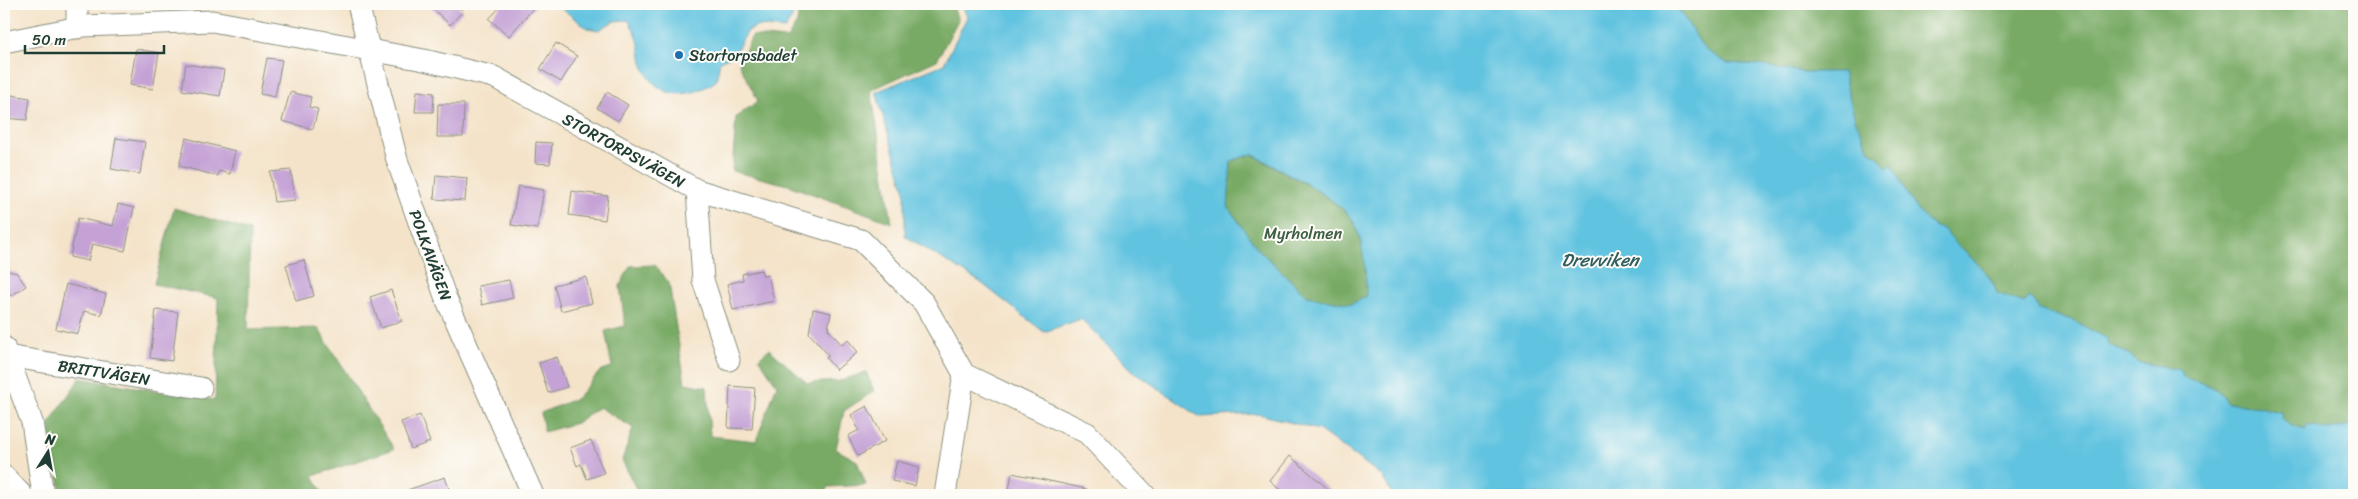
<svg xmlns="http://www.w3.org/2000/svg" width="2358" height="499" font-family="Sriracha,sans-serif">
  <rect width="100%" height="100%" fill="#fdfcf7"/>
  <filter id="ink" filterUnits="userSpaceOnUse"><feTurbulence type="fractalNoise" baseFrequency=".02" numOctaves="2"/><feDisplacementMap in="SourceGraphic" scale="10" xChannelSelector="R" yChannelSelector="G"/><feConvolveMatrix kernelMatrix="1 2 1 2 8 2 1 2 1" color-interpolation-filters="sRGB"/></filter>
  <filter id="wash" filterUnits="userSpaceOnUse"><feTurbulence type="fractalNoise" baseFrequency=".0096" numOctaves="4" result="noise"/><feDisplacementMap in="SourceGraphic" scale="20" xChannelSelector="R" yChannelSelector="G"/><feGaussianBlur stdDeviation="1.12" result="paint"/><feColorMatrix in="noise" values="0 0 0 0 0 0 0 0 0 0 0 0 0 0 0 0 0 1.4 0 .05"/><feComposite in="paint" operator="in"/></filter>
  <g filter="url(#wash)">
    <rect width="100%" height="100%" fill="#f4e3c9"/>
    <g fill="#78aa65" stroke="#4c744c">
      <path d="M799,4H952L958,20L937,60L871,90L892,223L788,185L732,171L736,117L758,101L739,64L752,36L787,39L797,23Z"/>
      <path d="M1681,4H2354V424L2329,430L2307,425V430L2294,427L2281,419L2282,413L2260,407L2227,403C2220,384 2200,384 2183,377L2181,370L2137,362L2129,354L2107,344V339L2072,320L2039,310L2036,303L2028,297L2024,303L1997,293C1989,265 1959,252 1944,229C1920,227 1902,183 1892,164L1887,169L1879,157L1869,150L1855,119L1843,72H1804L1758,65L1727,63L1704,49L1680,11Z"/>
      <path d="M1252,154C1278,171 1339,197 1354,222C1364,240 1366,277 1367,297L1351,304L1307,296L1258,249L1228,207L1231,161Z"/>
      <path d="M174,208L250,231L248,330L318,328L394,449L313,476L324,495H62L48,425L80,378L215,400L218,298L154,284Z"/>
      <path d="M655,265L669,283L685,383L707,387L710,436L756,441L777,385L759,358L769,349L807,383L840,381L866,372L874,391L844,411L836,449L857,461L866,485L828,487L825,495H639L622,460L633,428L599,407L576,423L544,432L541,413L577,398L601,370L612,367L605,331L625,326L620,286L630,266Z"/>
    </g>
    <g fill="#61c3e0" stroke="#40808a" fill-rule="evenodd">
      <path d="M556,4H792L793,6L792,18L785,29L758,26L748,31L733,55L720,61L716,81C689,99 659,101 644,68C641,63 641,55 640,49C638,38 635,30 628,20L614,21L599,30L587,28Z"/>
      <path d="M962,4H1681L1680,11L1704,49L1727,63L1758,65L1804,72H1843L1855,119L1869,150L1879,157L1887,168L1892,164C1902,183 1920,227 1944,229C1959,252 1988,265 1997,293L2024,303L2029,297L2036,303L2039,310L2072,320L2108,339L2107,344L2129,354L2137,362L2181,370L2183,377C2201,384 2219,384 2227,403L2260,407L2282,413L2281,419L2294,427L2306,430L2307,425L2329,430L2354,424V495H1393L1381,475L1319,430L1259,414L1200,417L1133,371L1081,319L1044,332L980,282L905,236V191L876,92L944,64L967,17ZM1252,154C1278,169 1340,198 1354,222C1363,239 1367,278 1366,297L1351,304L1307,296L1258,249L1228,207L1231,161Z"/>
    </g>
    <g id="blocks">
      <g fill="#c5a2d6">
        <path d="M428,4H455L463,11L450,25Z"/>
        <path d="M503,4H537L509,36L489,19Z"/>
        <path d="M556,43L577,56L561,82L540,69Z"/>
        <path d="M136,49L159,53L153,89L130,85Z"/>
        <path d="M267,58L282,60L275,97L260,94Z"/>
        <path d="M186,64L224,70L220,96L182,90Z"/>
        <path d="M417,91L434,93L433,112H415Z"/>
        <path d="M290,92L311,97L309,107L318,109L313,129L282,121Z"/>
        <path d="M607,92L628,105L618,121L597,108Z"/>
        <path d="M5,94L30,98L27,120L4,118Z"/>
        <path d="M438,104H464L463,137H437Z"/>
        <path d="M116,138L145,142L140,174L111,169Z"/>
        <path d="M186,138L235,151L230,174L219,171L218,176L179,166Z"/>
        <path d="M536,142L552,143L550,164L535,163Z"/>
        <path d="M291,170L295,200L274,202L270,172Z"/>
        <path d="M436,175L467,178L465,201L434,199Z"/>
        <path d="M518,186L544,190L537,229L511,225Z"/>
        <path d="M572,191L608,196L605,220L569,215Z"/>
        <path d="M118,204L134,208L125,251L92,244L88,261L70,257L78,218L113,226Z"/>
        <path d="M304,260L314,296L296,301L286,265Z"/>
        <path d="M4,270L17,273L26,286L11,296L4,286Z"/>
        <path d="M761,270L763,276L768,275L774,301L733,310L727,284L743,280L742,274Z"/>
        <path d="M586,277L592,303L561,311L554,285Z"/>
        <path d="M509,280L513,298L482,305L478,286Z"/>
        <path d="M66,284L106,294L101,315L84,311L78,334L56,329Z"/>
        <path d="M391,290L402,321L381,328L370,297Z"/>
        <path d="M813,309L831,313L828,329L842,345L848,340L858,352L836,370L826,358L829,356L809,333Z"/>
        <path d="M156,310L178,312L172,361L150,358Z"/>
        <path d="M557,357L567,387L548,393L539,363Z"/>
        <path d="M730,386L755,388L752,429L728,428Z"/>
        <path d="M867,406L885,441L858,456L848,436L859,430L851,415Z"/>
        <path d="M420,415L430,442L411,449L401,422Z"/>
        <path d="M591,440L604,473L587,479L581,464L577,466L570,448Z"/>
        <path d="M1290,456L1335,495H1286L1270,481Z"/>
        <path d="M897,461L919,467L915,486L892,481Z"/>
        <path d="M1012,473L1087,489L1086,495H1008Z"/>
        <path d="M445,477L451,495H400L399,493Z"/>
      </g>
    </g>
  </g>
  <g filter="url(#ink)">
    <use href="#blocks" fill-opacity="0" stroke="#8a907e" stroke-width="1"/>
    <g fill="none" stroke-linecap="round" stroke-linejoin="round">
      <defs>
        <g id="street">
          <path d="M358,4L397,160L445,296L533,495"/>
          <path d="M77,28V4"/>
          <path d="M4,42L84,26L212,21L424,60L494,77L697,190L861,240L924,303L964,374L1087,433L1145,495"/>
          <path d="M697,190L703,280L729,360"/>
          <path d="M4,347L32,422L43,495"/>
          <path d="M7,356L201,388"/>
          <path d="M4,476L22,495"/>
          <path d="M945,495L964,374"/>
        </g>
      </defs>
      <use href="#street" stroke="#8a907e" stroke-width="23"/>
      <use href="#street" stroke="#fff" stroke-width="21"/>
    </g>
  </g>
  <circle fill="#1f6fb2" stroke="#fdfcf7" stroke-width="2" cx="679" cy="55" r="5"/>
  <g text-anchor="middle" stroke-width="4" stroke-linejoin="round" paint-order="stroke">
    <g font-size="16" fill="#1f3d34" stroke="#fdfcf7" text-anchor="start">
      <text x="689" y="61">Stortorpsbadet</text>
    </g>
    <g font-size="16" fill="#1f3d34" stroke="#fdfcf7">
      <text transform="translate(624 150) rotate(29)" y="6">STORTORPSVÄGEN</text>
      <text transform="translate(431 255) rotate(70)" y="6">POLKAVÄGEN</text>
      <text transform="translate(104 372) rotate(9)" y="6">BRITTVÄGEN</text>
    </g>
    <g font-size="16" fill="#3d5f44" stroke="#fdfcf7">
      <text x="1303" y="239">Myrholmen</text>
    </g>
    <g font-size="18" font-style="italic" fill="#305e5f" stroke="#fdfcf7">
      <text x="1600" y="266">Drevviken</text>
    </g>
  </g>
  <rect width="2358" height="499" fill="none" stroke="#fdfcf7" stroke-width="20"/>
  <g transform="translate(48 452) rotate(11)" stroke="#fdfcf7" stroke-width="4" paint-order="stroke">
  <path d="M0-4L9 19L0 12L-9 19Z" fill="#1f3d34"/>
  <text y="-8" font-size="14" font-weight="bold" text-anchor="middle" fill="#1f3d34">N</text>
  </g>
  <path d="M25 45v8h139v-8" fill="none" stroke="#1f3d34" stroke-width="2.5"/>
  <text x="32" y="45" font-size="15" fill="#1f3d34" stroke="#fdfcf7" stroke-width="4" paint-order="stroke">50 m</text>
</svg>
